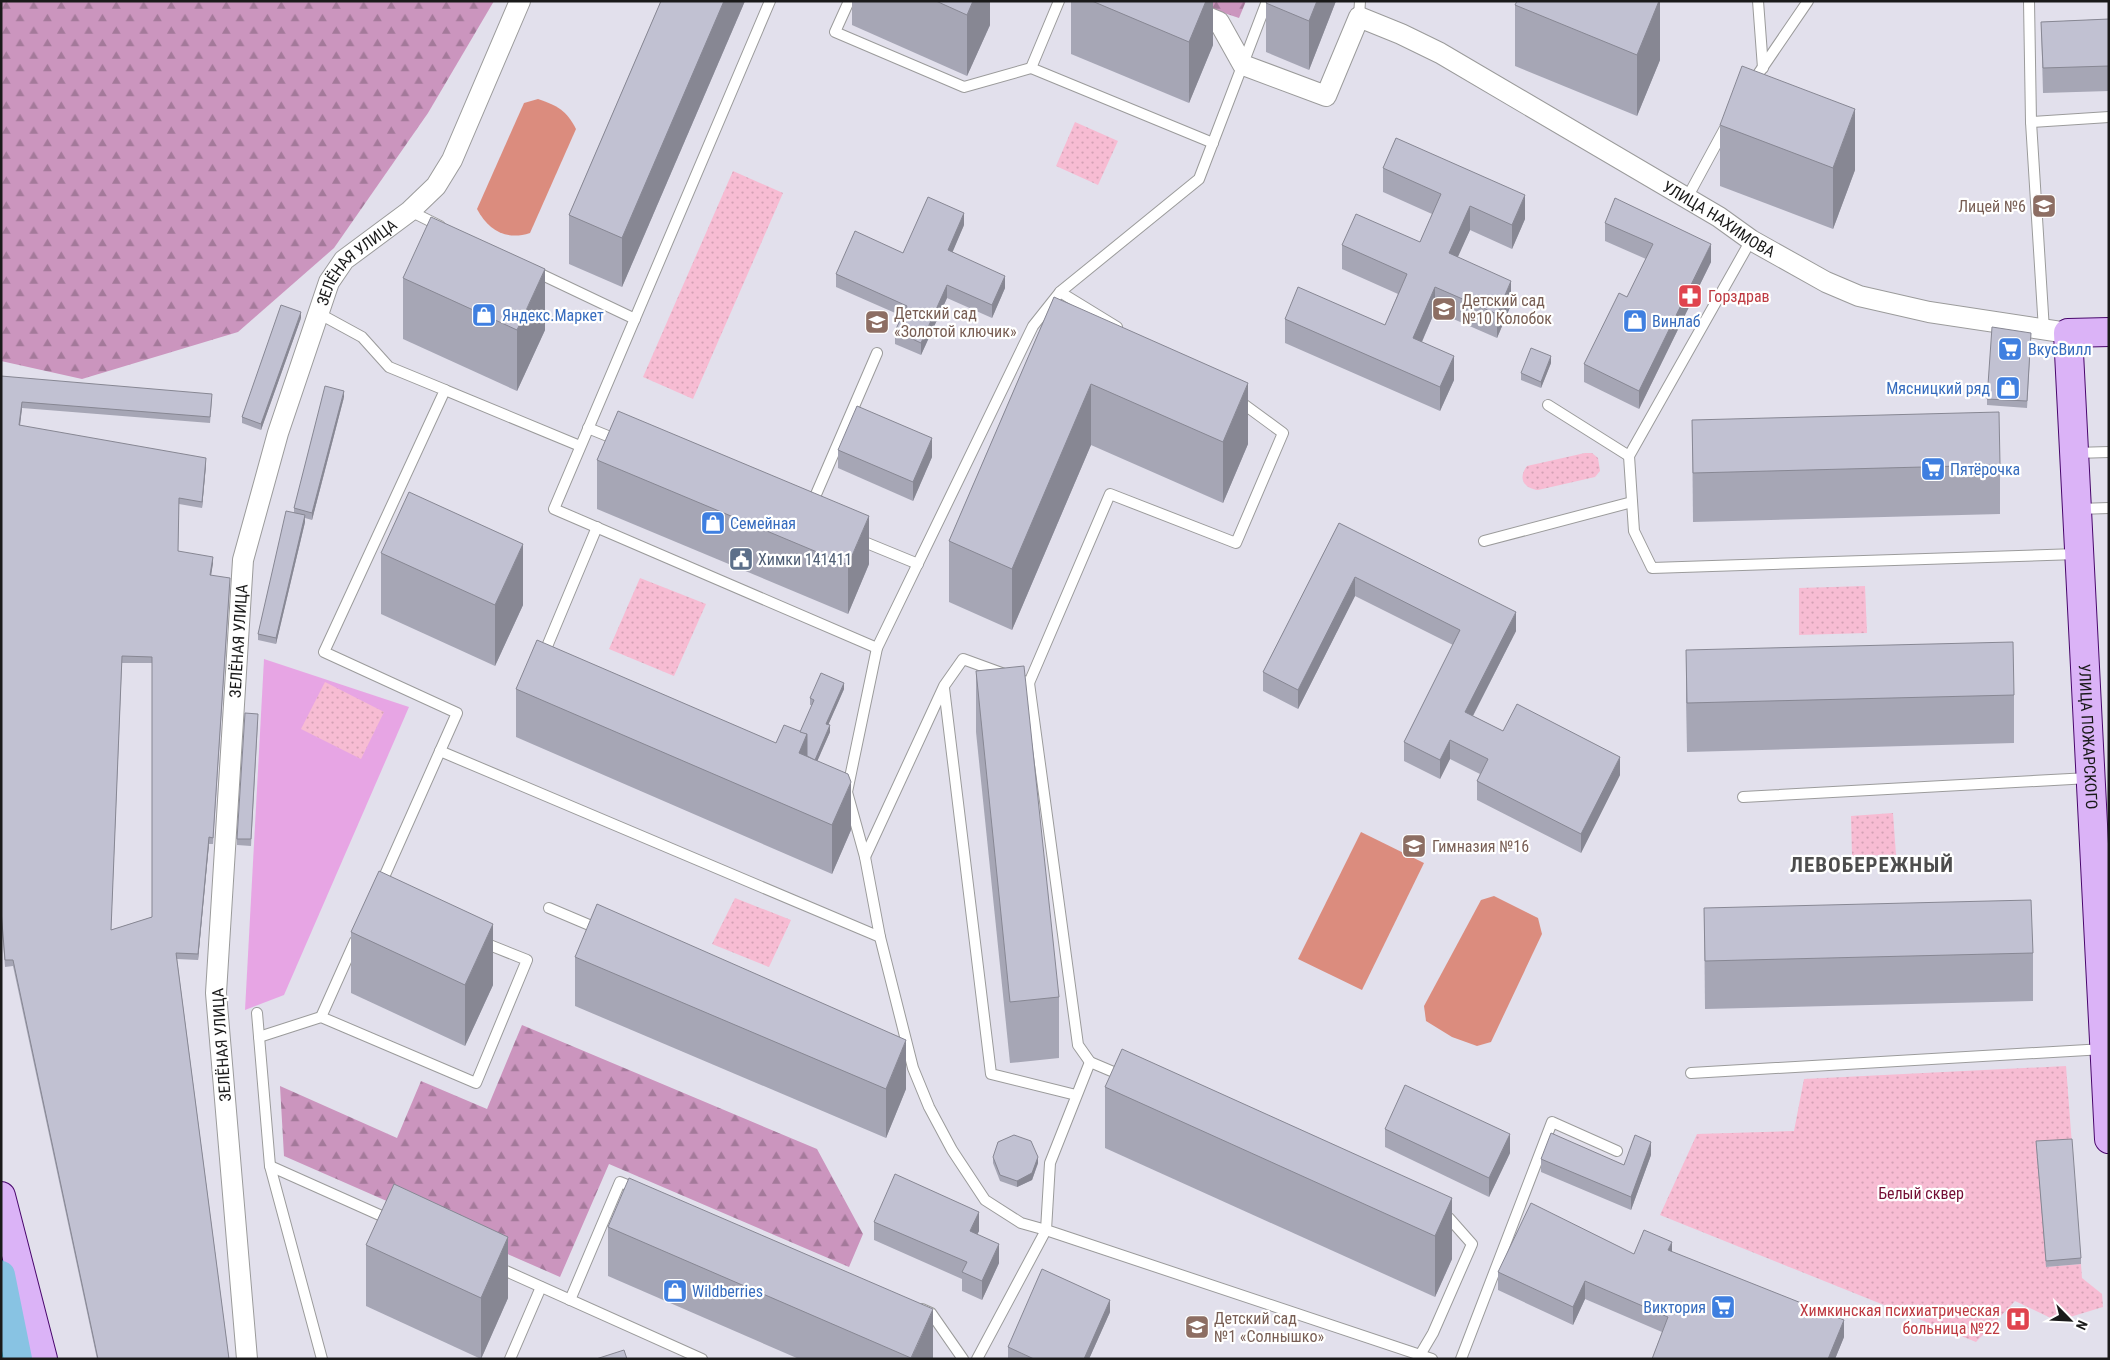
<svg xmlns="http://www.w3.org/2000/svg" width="2110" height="1360" font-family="'Roboto Condensed',sans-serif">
  <defs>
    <pattern id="forest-firs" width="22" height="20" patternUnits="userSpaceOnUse" patternTransform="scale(1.25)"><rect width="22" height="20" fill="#cb95be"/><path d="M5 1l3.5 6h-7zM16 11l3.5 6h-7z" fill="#a4799a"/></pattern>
    <pattern id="park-dots" width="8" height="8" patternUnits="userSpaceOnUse" patternTransform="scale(1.25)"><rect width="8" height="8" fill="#f7bcd3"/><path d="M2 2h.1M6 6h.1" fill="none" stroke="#d3a1b5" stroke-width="1.8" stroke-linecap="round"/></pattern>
  </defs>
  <rect width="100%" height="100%" fill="#e2e0ec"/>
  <path fill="#e7a5e4" d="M264,659L409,707L284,995L245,1010Z"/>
  <g fill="url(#forest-firs)">
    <path d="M1,1H494L428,113L334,248L238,332L82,379L1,361Z"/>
    <path d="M1188,1H1246L1239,18Z"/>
    <path d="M522,1025L817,1149L863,1234L849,1267L609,1164L560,1277L284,1156L280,1086L397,1138L421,1081L487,1109Z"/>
  </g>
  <g fill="url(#park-dots)">
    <path d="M1075,122L1118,141L1098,185L1056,166Z"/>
    <path d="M733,171L783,193L693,399L643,377Z"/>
    <path d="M1585,453H1592L1598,458L1600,471L1595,477L1538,490C1523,488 1518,478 1527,466Z"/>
    <path d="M640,578L706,604L674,676L609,649Z"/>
    <path d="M1865,586L1867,633L1799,635V588Z"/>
    <path d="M325,682L384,712L361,759L301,729Z"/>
    <path d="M1893,813L1896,855L1852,856L1851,816Z"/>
    <path d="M735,898L791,920L769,967L712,944Z"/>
    <path d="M2066,1066L2072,1145L2046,1267L2081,1264L2082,1278L2102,1294L2103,1307L2057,1321L2015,1301L1976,1342L1660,1215L1697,1134L1794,1131L1804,1079Z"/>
  </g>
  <g fill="#db8c7e">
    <path d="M538,99C558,106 566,110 576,129L530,233C506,241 488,230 477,209L524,103Z"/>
    <path d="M1361,832L1424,863L1362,990L1298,959Z"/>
    <path d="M1494,896L1538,918L1542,934L1491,1042L1477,1046L1452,1037L1426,1021L1424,1006L1481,900Z"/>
  </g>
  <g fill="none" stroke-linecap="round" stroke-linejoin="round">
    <defs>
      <g id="lane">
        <path d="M770,1L554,509L877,648"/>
        <path d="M849,1L835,32L964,87L1031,68"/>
        <path d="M1059,1L1031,68L1213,143"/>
        <path d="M1758,1L1763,68"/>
        <path d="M2029,1L2031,122L2044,330"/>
        <path d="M1359,17L1360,1"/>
        <path d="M1752,83L1808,1"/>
        <path d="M2031,122L2109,117"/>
        <path d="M1687,198L1725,128"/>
        <path d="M410,211L440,226"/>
        <path d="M1751,240L1629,456L1634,531L1652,568L2077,554"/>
        <path d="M532,270L635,319"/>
        <path d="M1060,292L1117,327"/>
        <path d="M318,313L362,337L389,367L445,390L324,652L457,713L380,886"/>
        <path d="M445,390L580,446"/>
        <path d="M1548,405L1629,456"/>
        <path d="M588,428L620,441"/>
        <path d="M2075,453L2109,452"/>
        <path d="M811,506L877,353"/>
        <path d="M2078,509L2109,508"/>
        <path d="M857,539L918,564"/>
        <path d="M1484,541L1632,502"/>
        <path d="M543,656L597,527"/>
        <path d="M1029,683L1078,1045L1090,1062L1123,1076"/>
        <path d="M944,688L991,1074L1076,1095"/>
        <path d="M440,751L880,937"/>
        <path d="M1743,797L2089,778"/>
        <path d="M865,857L944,686L963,659L1029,683L1110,494L1236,543L1283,433L1238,400"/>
        <path d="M549,908L601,930"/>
        <path d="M257,1013L270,1166L322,1359"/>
        <path d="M321,1017L355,941"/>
        <path d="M259,1037L321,1017L476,1083L527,960L482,942"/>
        <path d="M1090,1062L1050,1163L1046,1230L1432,1359"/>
        <path d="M1691,1073L2104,1049"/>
        <path d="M270,1166L393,1221"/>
        <path d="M497,1267L702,1359"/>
        <path d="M570,1300L620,1182L637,1189"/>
        <path d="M922,1309L931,1313L963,1359"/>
        <path d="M1420,1355L1433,1333L1472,1244L1449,1218L1441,1214"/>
        <path d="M510,1359L541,1287"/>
        <path d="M977,1359L1046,1230L1021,1223L985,1200L952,1150L929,1107L913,1068L880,937L865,857L847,792L877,648L1033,326L1060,292L1199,179L1267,1"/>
        <path d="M1461,1359L1552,1122L1617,1151"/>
      </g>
      <g id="street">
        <path id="s1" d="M1168,1L1219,22L1243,65L1326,96L1359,17L1401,34L1440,53L1719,217L1751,240L1826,282L1859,296L1929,312L2068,333"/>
        <path id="s2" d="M247,1359L216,993L243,560L278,433L329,282L344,260L410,211L436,186L452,160L520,1"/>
      </g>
      <g id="secondary">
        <path id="s3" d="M2109,332L2068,333L2109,1139"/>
        <path d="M1,1196L43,1359"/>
      </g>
      <path id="highway" d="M1,1275L18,1359"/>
    </defs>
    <use href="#lane" stroke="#9b9b9b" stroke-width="12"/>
    <use href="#street" stroke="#9b9b9b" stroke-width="22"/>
    <use href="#secondary" stroke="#48076c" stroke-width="30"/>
    <use href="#highway" stroke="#27b0d0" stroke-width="30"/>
    <use href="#lane" stroke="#fff" stroke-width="10"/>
    <use href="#street" stroke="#fff" stroke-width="20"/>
    <use href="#secondary" stroke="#dbb3f7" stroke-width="28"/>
    <use href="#highway" stroke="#88c3e3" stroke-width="28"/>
  </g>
  <g fill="#a6a6b5" fill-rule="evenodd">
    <path d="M661,1H745L622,287L569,264V215Z"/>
    <path d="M852,1H990V25L967,76L852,25Z"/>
    <path d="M1071,1H1213V45L1189,103L1071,54Z"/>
    <path d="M1267,1H1336L1309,70L1266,52V3Z"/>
    <path d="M1660,1V60L1637,116L1515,66V5Z"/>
    <path d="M2109,19V91L2043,93L2041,22Z"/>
    <path d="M1720,125L1855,170L1833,229L1720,186Z"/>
    <path d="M1383,168L1525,219L1512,249L1470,230L1457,257L1511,305L1497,338L1435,311L1422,342L1454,380L1440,411L1285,343V319L1385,325L1398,294L1342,269V245L1420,242L1432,214L1383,192Z"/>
    <path d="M1605,223L1711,262L1639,409L1584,382V364L1627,297L1646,259L1605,241Z"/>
    <path d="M964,225L952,252L1005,288L992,318L947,298L921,355L895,344V331L902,316L836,287V274L903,253Z"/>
    <path d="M403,278L545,330L517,391L403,339Z"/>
    <path d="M1054,297L1248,444L1223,503L1091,445L1012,630L949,602V541Z"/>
    <path d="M301,318L261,430L242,423V417Z"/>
    <path d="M2031,339L2027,408L1987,405V399Z"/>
    <path d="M1551,363L1541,388L1521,380V373Z"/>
    <path d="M1,376L212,400L210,423L22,408L20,426L206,465L202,508L179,504L178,551L213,563L211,575L230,585L213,844H209L198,960L177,959L229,1359H97L13,966L5,967L1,917ZM122,663H152V917L111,930Z"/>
    <path d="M344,397L312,520L305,518V522L276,644L258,640V634L294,513V508Z"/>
    <path d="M1692,420L2000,465V514L1693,522Z"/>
    <path d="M838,450L932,457L913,501L838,468Z"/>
    <path d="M597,460L869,564L848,614L597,509Z"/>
    <path d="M1339,523L1516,631L1473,716L1503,731L1620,775L1581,853L1477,800V781L1480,774L1450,759L1440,779L1404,761V742L1453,645L1355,596L1298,709L1263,691V672Z"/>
    <path d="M381,553L523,605L495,666L381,614Z"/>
    <path d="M1686,650L2014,695V743L1687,752L1686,699Z"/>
    <path d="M976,671L1059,997V1058L1010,1063L976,732Z"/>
    <path d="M516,689L776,743L800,732L812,705H810V698L844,689L828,725L830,732L817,761L851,830L832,874L516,737Z"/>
    <path d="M258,720L251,846L237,845V839Z"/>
    <path d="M1704,908L2033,953V1001L1705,1009Z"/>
    <path d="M351,932L493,985L465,1046L351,993Z"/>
    <path d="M575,957L906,1089L886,1138L575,1006Z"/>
    <path d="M1105,1087L1452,1198V1259L1435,1297L1105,1148Z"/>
    <path d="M1385,1129L1510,1153L1489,1197L1385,1147Z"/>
    <path d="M2036,1141L2081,1258V1264L2046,1267Z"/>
    <path d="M1651,1155L1631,1210L1541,1172V1159L1624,1165Z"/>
    <path d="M993,1157L1038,1163L1032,1180L1017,1187L1000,1181L993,1163Z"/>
    <path d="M874,1222L979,1231L977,1234L999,1263L982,1300L962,1291V1279L874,1240Z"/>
    <path d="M608,1227L933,1358L932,1359H799L608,1276Z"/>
    <path d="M366,1245L508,1298L481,1359L366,1306Z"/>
    <path d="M1672,1252L1844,1337L1835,1359H1652L1662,1332L1585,1299L1573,1325L1498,1290V1272L1634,1254Z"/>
    <path d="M1110,1312L1089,1359H1008V1347Z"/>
  </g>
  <g fill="#878793">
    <path d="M724,1H745L622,287V238Z"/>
    <path d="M973,1H990V25L967,76V15Z"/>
    <path d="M1206,1H1213V45L1189,103V42Z"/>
    <path d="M1317,1H1336L1309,70V21Z"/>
    <path d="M1659,1H1660V60L1637,116V55Z"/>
    <path d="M1855,109V170L1833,229V168Z"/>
    <path d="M1525,195V219L1512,249V225Z"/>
    <path d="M1470,206V230L1449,277V253Z"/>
    <path d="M964,213V225L948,263V250Z"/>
    <path d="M1711,244V262L1639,409V391Z"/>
    <path d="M545,269V330L517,391V330Z"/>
    <path d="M1005,276V288L992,318V305Z"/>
    <path d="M1511,281V305L1497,338V314Z"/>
    <path d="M947,285V298L921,355V343Z"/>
    <path d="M1435,287V311L1413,362V338Z"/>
    <path d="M301,312V318L261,430V424Z"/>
    <path d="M1454,356V380L1440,411V387Z"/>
    <path d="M1551,356V363L1541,388V382Z"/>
    <path d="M1248,383V444L1223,503V442Z"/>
    <path d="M1091,384V445L1012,630V569Z"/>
    <path d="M344,391V397L312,520V513Z"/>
    <path d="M22,402V408L19,432V425Z"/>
    <path d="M932,438V457L913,501V482Z"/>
    <path d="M206,458V465L202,508V502Z"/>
    <path d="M305,515V522L276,644V638Z"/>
    <path d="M869,516V564L848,614V565Z"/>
    <path d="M523,544V605L495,666V605Z"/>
    <path d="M213,557V563L210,582V575Z"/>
    <path d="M1355,577V596L1298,709V690Z"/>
    <path d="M1516,612V631L1465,731V712Z"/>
    <path d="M844,683V689L826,730V724Z"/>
    <path d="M830,725V732L813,771V764Z"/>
    <path d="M807,734V783L799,753Z"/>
    <path d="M1450,740V759L1440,779V760Z"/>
    <path d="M1620,757V775L1581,853V834Z"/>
    <path d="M851,782V830L832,874V825Z"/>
    <path d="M209,837V844L198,960V954Z"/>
    <path d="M493,924V985L465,1046V985Z"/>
    <path d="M906,1040V1089L886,1138V1089Z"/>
    <path d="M1510,1134V1153L1489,1197V1178Z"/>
    <path d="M1651,1142V1155L1631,1210V1197Z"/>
    <path d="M1038,1157V1163L1032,1180L1017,1187V1181Z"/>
    <path d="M1452,1198V1259L1435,1297V1236Z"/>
    <path d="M979,1212V1231L970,1250V1231Z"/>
    <path d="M508,1237V1298L481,1359V1298Z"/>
    <path d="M1672,1242V1260L1668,1250Z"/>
    <path d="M999,1244V1263L982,1300V1281Z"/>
    <path d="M1585,1281V1299L1573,1325V1307Z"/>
    <path d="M1110,1300V1312L1089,1359H1084Z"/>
    <path d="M933,1309V1358L932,1359H911Z"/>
    <path d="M1844,1320V1337L1835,1359H1828Z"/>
  </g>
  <g fill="#c1c1d2" stroke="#878793" fill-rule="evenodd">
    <path d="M661,1H724L622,238L569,215Z"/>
    <path d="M936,1H973L967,15Z"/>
    <path d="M1092,1H1206L1189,42Z"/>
    <path d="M1267,1H1317L1309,21L1266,3Z"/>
    <path d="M1517,1H1659L1637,55L1515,5Z"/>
    <path d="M2109,19V66L2043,68L2041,22Z"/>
    <path d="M1742,66L1855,109L1833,168L1720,125Z"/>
    <path d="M1396,138L1525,195L1512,225L1470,206L1449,253L1511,281L1497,314L1435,287L1413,338L1454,356L1440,387L1285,319L1298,287L1385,325L1407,274L1342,245L1356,214L1420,242L1441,194L1383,168Z"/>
    <path d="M928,197L964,213L948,250L1005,276L992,305L947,285L921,343L895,331L907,306L836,274L855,231L903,253Z"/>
    <path d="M1615,198L1711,244L1639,391L1584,364L1619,293L1627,297L1653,244L1605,223Z"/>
    <path d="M431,217L545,269L517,330L403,278Z"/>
    <path d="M1054,297L1248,383L1223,442L1091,384L1012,569L949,541Z"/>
    <path d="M281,305L301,312L261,424L242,417Z"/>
    <path d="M1992,327L2031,333L2027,401L1987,399Z"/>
    <path d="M1531,348L1551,356L1541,382L1521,373Z"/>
    <path d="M1,376L212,394L210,417L22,402L19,425L206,458L202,502L179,498L178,551L213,557L210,575L230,578L213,838L209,837L198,954L176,953L229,1359H98L13,960H5L1,910ZM122,656L152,657V917L111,930Z"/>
    <path d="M325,386L344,391L312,513L294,508Z"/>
    <path d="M857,406L932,438L913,482L838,450Z"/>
    <path d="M618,411L869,516L848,565L597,460Z"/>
    <path d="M1999,412L2000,465L1693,473L1692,420Z"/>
    <path d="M409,492L523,544L495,605L381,553Z"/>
    <path d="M286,511L305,515L276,638L258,634Z"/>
    <path d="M1339,523L1516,612L1465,712L1503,731L1517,704L1620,757L1581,834L1477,781L1488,759L1450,740L1440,760L1404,742L1460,630L1355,577L1298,690L1263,672Z"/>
    <path d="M537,640L776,743L784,725L807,734L799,753L848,774L851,782L832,825L516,689Z"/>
    <path d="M2013,642L2014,695L1687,703L1686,650Z"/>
    <path d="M1024,666L1059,997L1010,1002L976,671Z"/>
    <path d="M821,673L844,683L826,724L830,725L815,760L807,756V734L800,732L814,700L810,698Z"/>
    <path d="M245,713L258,714L251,839H237Z"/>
    <path d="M379,871L493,924L465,985L351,932Z"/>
    <path d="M2031,900L2033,953L1705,961L1704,908Z"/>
    <path d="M597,904L906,1040L886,1089L575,957Z"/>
    <path d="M1122,1049L1452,1198L1435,1236L1105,1087Z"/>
    <path d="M1405,1085L1510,1134L1489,1178L1385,1129Z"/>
    <path d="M1551,1133L1624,1165L1635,1135L1651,1142L1631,1197L1541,1159Z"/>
    <path d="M1014,1135L1031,1141L1038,1157L1032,1173L1017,1181L1000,1175L993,1157L998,1142Z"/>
    <path d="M2072,1139L2081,1258L2046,1261L2036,1141Z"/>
    <path d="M895,1174L979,1212L970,1231L999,1244L982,1281L962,1272L967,1262L874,1222Z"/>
    <path d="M629,1178L933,1309L911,1358L608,1227Z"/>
    <path d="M394,1184L508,1237L481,1298L366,1245Z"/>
    <path d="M1531,1203L1634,1254L1644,1230L1672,1242L1668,1250L1844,1320L1828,1359H1652L1668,1317L1585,1281L1573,1307L1498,1272Z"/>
    <path d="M1042,1269L1110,1300L1084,1359H1034L1008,1347Z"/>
    <path d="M624,1350L627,1359H596Z"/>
  </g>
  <defs>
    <symbol id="school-square" viewBox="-11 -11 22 22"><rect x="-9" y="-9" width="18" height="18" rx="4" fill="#8d6e63" stroke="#fff"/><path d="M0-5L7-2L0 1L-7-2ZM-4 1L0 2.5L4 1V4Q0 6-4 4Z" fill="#fff"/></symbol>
    <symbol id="pharmacy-square" viewBox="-11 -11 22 22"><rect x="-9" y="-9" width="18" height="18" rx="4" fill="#e0444e" stroke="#fff"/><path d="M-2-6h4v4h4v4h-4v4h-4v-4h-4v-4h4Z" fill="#fff"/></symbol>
    <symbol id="shop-square" viewBox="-11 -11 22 22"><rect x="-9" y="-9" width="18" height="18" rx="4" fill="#3f7fe0" stroke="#fff"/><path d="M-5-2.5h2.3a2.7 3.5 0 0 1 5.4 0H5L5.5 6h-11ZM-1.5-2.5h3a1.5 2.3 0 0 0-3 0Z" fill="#fff"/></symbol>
    <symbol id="supermarket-square" viewBox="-11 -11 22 22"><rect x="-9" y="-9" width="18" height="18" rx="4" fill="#3f7fe0" stroke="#fff"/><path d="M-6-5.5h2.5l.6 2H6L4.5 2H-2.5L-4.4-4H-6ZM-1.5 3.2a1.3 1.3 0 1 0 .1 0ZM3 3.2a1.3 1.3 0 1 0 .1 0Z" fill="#fff"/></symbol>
    <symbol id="civic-square" viewBox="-11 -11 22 22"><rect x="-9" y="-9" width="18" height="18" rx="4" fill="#5c6f8a" stroke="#fff"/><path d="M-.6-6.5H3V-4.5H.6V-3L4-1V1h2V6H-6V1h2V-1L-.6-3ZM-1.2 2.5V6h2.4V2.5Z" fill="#fff"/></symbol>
    <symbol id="hospital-square" viewBox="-11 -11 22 22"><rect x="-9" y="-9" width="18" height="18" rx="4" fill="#e0444e" stroke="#fff"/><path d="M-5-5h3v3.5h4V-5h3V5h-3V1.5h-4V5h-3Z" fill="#fff"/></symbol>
  </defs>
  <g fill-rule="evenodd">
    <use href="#school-square" x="2030" y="192" width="28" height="28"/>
    <use href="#pharmacy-square" x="1676" y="282" width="28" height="28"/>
    <use href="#school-square" x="1430" y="295" width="28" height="28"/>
    <use href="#shop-square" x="470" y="301" width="28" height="28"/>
    <use href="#shop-square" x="1621" y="307" width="28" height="28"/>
    <use href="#school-square" x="863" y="308" width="28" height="28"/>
    <use href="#supermarket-square" x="1996" y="335" width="28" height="28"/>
    <use href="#shop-square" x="1994" y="374" width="28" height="28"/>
    <use href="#supermarket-square" x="1919" y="455" width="28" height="28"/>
    <use href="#shop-square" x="699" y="509" width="28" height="28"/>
    <use href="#civic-square" x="727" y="545" width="28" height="28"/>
    <use href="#school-square" x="1400" y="832" width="28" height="28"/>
    <use href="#shop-square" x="661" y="1277" width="28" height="28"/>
    <use href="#supermarket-square" x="1709" y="1293" width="28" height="28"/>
    <use href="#hospital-square" x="2004" y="1305" width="28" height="28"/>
    <use href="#school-square" x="1183" y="1313" width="28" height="28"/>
  </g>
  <g text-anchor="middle" stroke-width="4.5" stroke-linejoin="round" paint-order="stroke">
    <g font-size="16" fill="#785e54" stroke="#fff" text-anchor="start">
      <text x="2026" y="212" text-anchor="end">Лицей №6</text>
      <text x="1462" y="306">Детский сад<tspan x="1462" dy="18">№10 Колобок</tspan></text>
      <text x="894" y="319">Детский сад<tspan x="894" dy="18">«Золотой ключик»</tspan></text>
      <text x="1432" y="852">Гимназия №16</text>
      <text x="1214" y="1324">Детский сад<tspan x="1214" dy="18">№1 «Солнышко»</tspan></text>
    </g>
    <g font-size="16" fill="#1a1a1a" stroke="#fff">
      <text dy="6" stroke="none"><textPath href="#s1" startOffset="692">УЛИЦА НАХИМОВА</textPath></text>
      <text dy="6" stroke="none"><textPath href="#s2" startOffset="1125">ЗЕЛЁНАЯ УЛИЦА</textPath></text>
      <text dy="6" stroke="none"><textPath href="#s2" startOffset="720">ЗЕЛЁНАЯ УЛИЦА</textPath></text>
      <text dy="6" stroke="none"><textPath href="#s3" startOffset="445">УЛИЦА ПОЖАРСКОГО</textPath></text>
      <text transform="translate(221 1045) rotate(-94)" y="6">ЗЕЛЁНАЯ УЛИЦА</text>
    </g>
    <g font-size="16" fill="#be3a42" stroke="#fff" text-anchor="start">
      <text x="1708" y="302">Горздрав</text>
      <text x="2000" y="1316" text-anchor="end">Химкинская психиатрическая<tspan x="2000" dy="18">больница №22</tspan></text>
    </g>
    <g font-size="16" fill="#366cbe" stroke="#fff" text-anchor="start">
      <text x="502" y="321">Яндекс.Маркет</text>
      <text x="1652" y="327">Винлаб</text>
      <text x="2028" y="355">ВкусВилл</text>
      <text x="1990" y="394" text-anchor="end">Мясницкий ряд</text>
      <text x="1950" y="475">Пятёрочка</text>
      <text x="730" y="529">Семейная</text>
      <text x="692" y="1297">Wildberries</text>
      <text x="1706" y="1313" text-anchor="end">Виктория</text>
    </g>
    <g font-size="16" fill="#4e5e75" stroke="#fff" text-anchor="start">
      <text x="758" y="565">Химки 141411</text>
    </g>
    <g font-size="16" fill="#740d34" stroke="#fff">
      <text x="1921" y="1199">Белый сквер</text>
    </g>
    <g font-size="21" font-weight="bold" letter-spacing="1" fill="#4d4d4d" stroke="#fff">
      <text x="1872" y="872">ЛЕВОБЕРЕЖНЫЙ</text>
    </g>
  </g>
  <rect width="2110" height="1360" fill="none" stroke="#1a1a1a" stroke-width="5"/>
  <g transform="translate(2070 1320) rotate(114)" stroke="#ffffff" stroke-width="4" paint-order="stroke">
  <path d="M0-4L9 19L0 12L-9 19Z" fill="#1a1a1a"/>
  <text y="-8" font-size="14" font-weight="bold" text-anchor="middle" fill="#1a1a1a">N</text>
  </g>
</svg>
